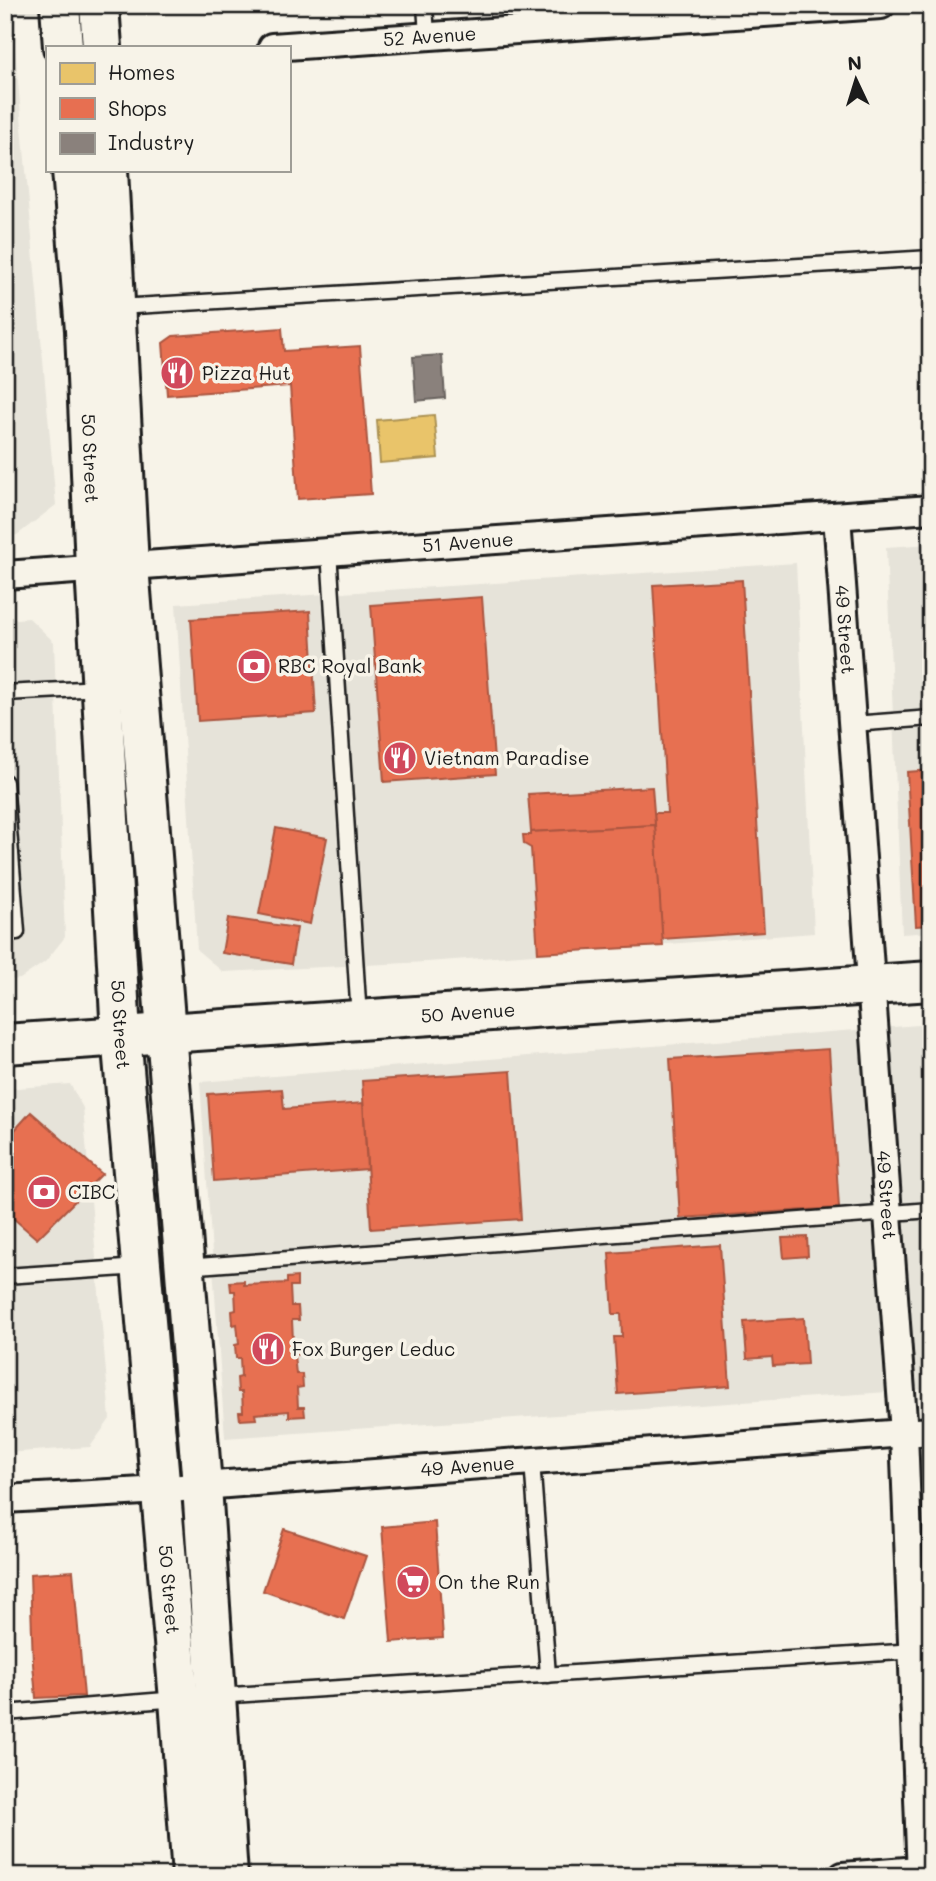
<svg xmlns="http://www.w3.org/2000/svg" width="936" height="1881" font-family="Mali,sans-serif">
  <rect width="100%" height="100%" fill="#f7f3e8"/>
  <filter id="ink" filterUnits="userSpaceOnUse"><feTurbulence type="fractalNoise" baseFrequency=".0143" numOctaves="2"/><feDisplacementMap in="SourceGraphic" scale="14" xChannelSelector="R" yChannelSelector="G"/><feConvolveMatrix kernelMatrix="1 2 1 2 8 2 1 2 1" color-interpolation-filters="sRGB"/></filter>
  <g filter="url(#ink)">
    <g fill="#e6e3d9">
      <path d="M5,5H114L12,15L56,505L17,535L5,536Z"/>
      <path d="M931,544V932L902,934L886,547Z"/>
      <path d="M796,563L814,933L427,962L223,972L197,950L176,604Z"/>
      <path d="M29,618L54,642L65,937L45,962L20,979L5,980V620Z"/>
      <path d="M931,1024V1389L225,1438L200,1082Z"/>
      <path d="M70,1084L83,1108L110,1419L90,1447L5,1453V1089Z"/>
    </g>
    <path fill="#e9c46a" stroke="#ac9253" stroke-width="2" d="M434,415L438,458L380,463L377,420Z"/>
    <g fill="#e76f51" stroke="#aa5641" stroke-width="2">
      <path d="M282,328L284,351L360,346L371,494L298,499L290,386L167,395L163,343L173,336Z"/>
      <path d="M742,580L764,932L662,939L654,813H667L653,585Z"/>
      <path d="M482,597L495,774L384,782L371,605Z"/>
      <path d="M310,611L316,713L198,721L191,619Z"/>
      <path d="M931,770V925L916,926L907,772Z"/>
      <path d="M652,787L655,825L531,832L528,794Z"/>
      <path d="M655,825L663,946L538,953L531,848L524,844L523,835H531V832Z"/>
      <path d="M276,828L327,838L310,924L259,914Z"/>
      <path d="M228,918L297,928L291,964L222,953Z"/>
      <path d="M829,1049L839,1208L680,1218L670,1059Z"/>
      <path d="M511,1071L521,1219L371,1229L362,1081Z"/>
      <path d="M282,1089L284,1109L363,1103L367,1169L214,1181L208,1094Z"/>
      <path d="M31,1112L102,1174L37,1239L5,1211V1141Z"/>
      <path d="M807,1237L808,1256L784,1258L782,1238Z"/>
      <path d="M720,1245L730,1386L618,1394L614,1337H622L621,1314H613L609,1253Z"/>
      <path d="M297,1277V1286H290L291,1306H298L299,1320H292L293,1340H299L300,1354L294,1355L296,1374H302L303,1387L297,1388L298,1407H304L305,1416L289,1417V1411L255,1414L256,1419L240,1420L239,1412H243L242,1392H238L237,1378L241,1377L240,1358H236L235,1345L239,1344L237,1324L233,1325L232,1311L236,1310L235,1291H231L230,1282L244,1281V1285L287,1283V1278Z"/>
      <path d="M804,1318L807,1364L773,1366L772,1357L747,1359L744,1322Z"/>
      <path d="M435,1522L443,1638L391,1642L382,1527Z"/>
      <path d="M284,1529L366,1556L344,1619L263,1591Z"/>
      <path d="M73,1571L84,1696L36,1698L33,1664L30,1574Z"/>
    </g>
    <path fill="#8a817c" stroke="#69635f" stroke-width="2" d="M442,355L445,398L416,401L413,357Z"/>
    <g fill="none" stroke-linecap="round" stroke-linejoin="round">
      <defs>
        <g id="lane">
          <path d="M425,5L427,36"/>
          <path d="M118,307L931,258"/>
          <path d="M329,551L359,1018"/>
          <path d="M5,693L101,688"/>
          <path d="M853,724L931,718"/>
          <path d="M5,782L11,854L5,855"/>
          <path d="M5,933L17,932L11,854"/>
          <path d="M185,1267L931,1210"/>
          <path d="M5,1276L140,1267"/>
          <path d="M532,1461L548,1675"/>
          <path d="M216,1696L931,1650"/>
          <path d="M5,1713L178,1699"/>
        </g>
        <g id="street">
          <path id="s1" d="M272,47L881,5"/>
          <path id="s2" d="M837,516L904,1433L921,1876"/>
          <path id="s3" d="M5,575L931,509"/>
          <path id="s4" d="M5,1499L161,1490L202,1486L931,1431"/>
          <path d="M843,1876L931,1869"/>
        </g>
        <g id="secondary">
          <path d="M60,5L63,47"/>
          <path d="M99,5L102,47"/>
          <path id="s5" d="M72,170L85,330L95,568L121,1035L179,1699L192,1876"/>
          <path d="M108,170L129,566L202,1486L228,1876"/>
          <path id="s6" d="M5,1044L931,981"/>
        </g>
      </defs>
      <use href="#lane" stroke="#1c1c1c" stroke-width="19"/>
      <use href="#street" stroke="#1c1c1c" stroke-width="32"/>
      <use href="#secondary" stroke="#1c1c1c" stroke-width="44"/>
      <use href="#lane" stroke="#f7f3e8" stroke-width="14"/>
      <use href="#street" stroke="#f7f3e8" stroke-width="26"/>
      <use href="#secondary" stroke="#f7f3e8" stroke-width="38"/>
    </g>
  </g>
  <defs>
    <symbol id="restaurant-disc" viewBox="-11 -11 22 22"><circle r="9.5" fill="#d1495b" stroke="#f7f3e8"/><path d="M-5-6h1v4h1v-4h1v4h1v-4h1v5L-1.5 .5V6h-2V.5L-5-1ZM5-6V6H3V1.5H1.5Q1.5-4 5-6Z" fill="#fff"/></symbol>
    <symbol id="bank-disc" viewBox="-11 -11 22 22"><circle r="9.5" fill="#d1495b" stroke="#f7f3e8"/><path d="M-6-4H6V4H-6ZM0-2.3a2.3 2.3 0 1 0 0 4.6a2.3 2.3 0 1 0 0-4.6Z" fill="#fff"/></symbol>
    <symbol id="supermarket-disc" viewBox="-11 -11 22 22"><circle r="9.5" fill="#d1495b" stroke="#f7f3e8"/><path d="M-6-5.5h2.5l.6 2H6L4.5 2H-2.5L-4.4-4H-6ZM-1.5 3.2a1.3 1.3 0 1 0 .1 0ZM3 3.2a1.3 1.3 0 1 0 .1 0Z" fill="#fff"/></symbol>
  </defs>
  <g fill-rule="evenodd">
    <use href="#restaurant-disc" x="158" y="354" width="38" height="38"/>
    <use href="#bank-disc" x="235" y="647" width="38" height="38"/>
    <use href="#restaurant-disc" x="381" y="739" width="38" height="38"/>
    <use href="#bank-disc" x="25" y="1173" width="38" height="38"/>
    <use href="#restaurant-disc" x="249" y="1330" width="38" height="38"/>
    <use href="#supermarket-disc" x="394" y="1563" width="38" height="38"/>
  </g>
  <g text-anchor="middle" stroke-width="7" stroke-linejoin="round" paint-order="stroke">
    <g font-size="19" fill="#1c1c1c" stroke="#f7f3e8">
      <text dy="7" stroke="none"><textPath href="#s1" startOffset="158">52 Avenue</textPath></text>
      <text dy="7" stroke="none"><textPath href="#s5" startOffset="289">50 Street</textPath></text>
      <text dy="7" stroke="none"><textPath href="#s3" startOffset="464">51 Avenue</textPath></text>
      <text dy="7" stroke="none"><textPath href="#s2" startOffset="114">49 Street</textPath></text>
      <text dy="7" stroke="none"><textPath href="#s6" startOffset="464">50 Avenue</textPath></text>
      <text dy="7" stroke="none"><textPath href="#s5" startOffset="856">50 Street</textPath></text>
      <text dy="7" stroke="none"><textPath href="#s2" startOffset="681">49 Street</textPath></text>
      <text dy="7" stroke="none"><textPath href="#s4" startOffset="464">49 Avenue</textPath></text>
      <text dy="7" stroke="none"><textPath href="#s5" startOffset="1423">50 Street</textPath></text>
    </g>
    <g font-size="19" fill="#1c1c1c" stroke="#f7f3e8" text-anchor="start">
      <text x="202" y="380">Pizza Hut</text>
      <text x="278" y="673">RBC Royal Bank</text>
      <text x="424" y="765">Vietnam Paradise</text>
      <text x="68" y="1199">CIBC</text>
      <text x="292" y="1356">Fox Burger Leduc</text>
      <text x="438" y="1589">On the Run</text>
    </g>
  </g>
  <rect width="936" height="1881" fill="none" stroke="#f7f3e8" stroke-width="28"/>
  <rect x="14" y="14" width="908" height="1853" fill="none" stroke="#1c1c1c" stroke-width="2.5" filter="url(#ink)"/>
  <rect x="46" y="46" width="245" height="126" fill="#f7f3e8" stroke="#9f9d96" stroke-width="2"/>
  <rect x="60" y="63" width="35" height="21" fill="#e9c46a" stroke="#9f9d96" stroke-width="2"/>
  <text x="108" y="80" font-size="21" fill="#1c1c1c">Homes</text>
  <rect x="60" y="98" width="35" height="21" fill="#e76f51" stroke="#9f9d96" stroke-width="2"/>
  <text x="108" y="116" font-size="21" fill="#1c1c1c">Shops</text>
  <rect x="60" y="133" width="35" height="21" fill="#8a817c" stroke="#9f9d96" stroke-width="2"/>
  <text x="108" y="150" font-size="21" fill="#1c1c1c">Industry</text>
  <g transform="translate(856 80) rotate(356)" stroke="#f7f3e8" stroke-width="5" paint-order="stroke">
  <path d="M0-5L12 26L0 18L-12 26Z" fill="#1c1c1c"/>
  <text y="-10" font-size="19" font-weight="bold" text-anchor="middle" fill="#1c1c1c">N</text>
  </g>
</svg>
